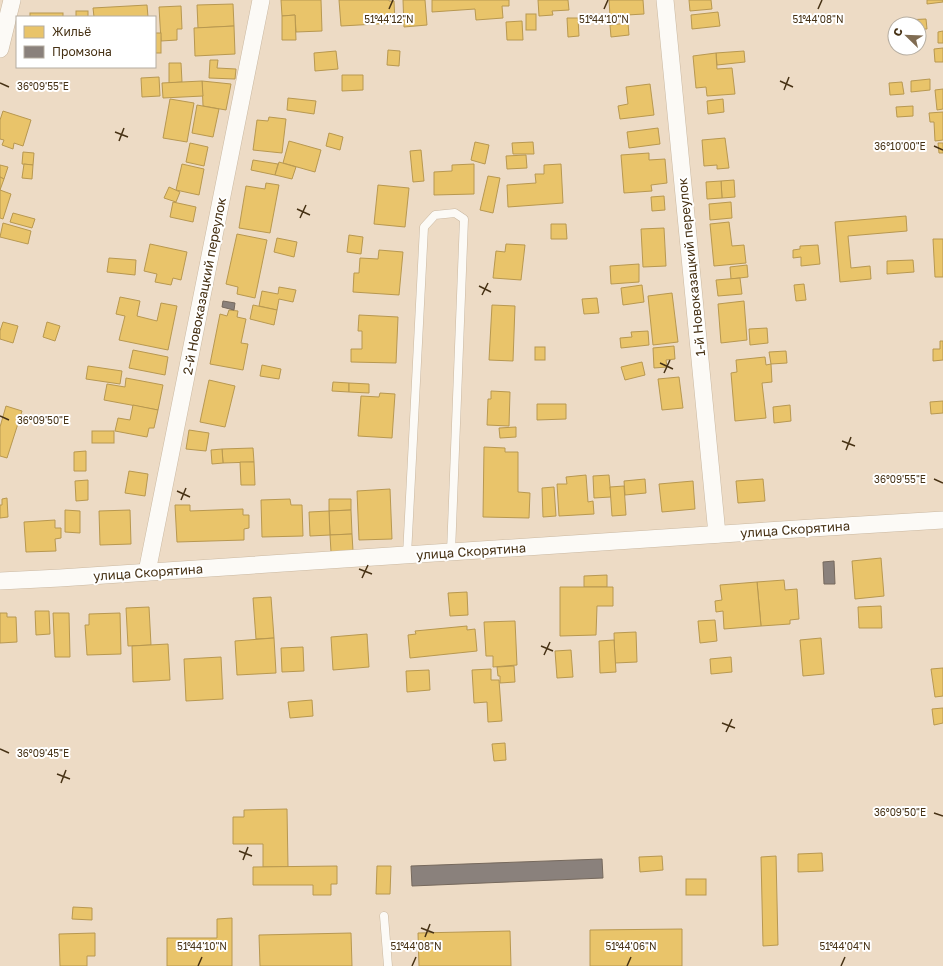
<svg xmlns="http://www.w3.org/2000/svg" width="943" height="966" font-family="'Golos Text',sans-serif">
  <rect width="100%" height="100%" fill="#eddbc5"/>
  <g fill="#e9c46a" stroke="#b89850">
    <path d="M281,0H321L322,31L296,32L295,15L282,16Z"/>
    <path d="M339,0H389V1H394L395,23L341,26Z"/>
    <path d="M403,0H425L427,25L404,27Z"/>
    <path d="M432,0H509V6H502L503,18L476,20L475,9L432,12Z"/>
    <path d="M538,0H568L569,10L552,11L553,15L539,16Z"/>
    <path d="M609,0H643L644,14L610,16Z"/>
    <path d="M689,0H711L712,9L690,11Z"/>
    <path d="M927,0H943V2L927,4Z"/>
    <path d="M233,4L234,26L198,28L197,5Z"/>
    <path d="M147,5L148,17H94L93,8Z"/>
    <path d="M181,6L182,29H177V40L161,41L159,7Z"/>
    <rect x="76" y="11" width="12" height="6"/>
    <path d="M718,12L720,26L692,29L691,15Z"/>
    <rect x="30" y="13" width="33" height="4"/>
    <rect x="526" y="14" width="10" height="16"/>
    <path d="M295,15L296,40H282V16Z"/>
    <path d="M567,18H578L579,36L568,37Z"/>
    <path d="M926,19L927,29H919V24H905V20Z"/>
    <path d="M522,21L523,40H507L506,22Z"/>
    <path d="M628,23L629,35L611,37L610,25Z"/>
    <path d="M234,26L235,54L195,56L194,28Z"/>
    <path d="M943,31V43H938V32Z"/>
    <rect x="155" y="33" width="6" height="20"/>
    <path d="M943,48V62H935L934,49Z"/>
    <path d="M388,50L400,51L399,66L387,65Z"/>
    <path d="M336,51L338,69L315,71L314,53Z"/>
    <path d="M744,51L745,62L717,65L716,53Z"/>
    <path d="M716,53L717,69L732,68L735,94L707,96L706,87L696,88L693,56Z"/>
    <path d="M210,60H218L217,68L236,69L235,79L209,78Z"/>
    <path d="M169,63H181L182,82L169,83Z"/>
    <path d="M342,75H363V90L342,91Z"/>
    <path d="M159,77L160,96L142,97L141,78Z"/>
    <path d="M930,79V90L911,92V81Z"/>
    <path d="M202,81L231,84L226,110L203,106Z"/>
    <path d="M202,81L203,96L163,98L162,83Z"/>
    <path d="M902,82L904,94L890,95L889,83Z"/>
    <path d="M650,84L654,115L620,119L618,106L628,104L626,87Z"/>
    <path d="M943,89V109L937,110L935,90Z"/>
    <path d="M288,98L316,101L314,114L287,110Z"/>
    <path d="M170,99L194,103L187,142L163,138Z"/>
    <path d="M723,99L724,112L708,114L707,101Z"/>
    <path d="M197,105L219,109L213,137L192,133Z"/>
    <path d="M913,106V116L897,117L896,107Z"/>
    <path d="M3,111L31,120L23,146L14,143L13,149L2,145L4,140L0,139V120Z"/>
    <path d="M943,112V140L935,141L934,122H930L929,113Z"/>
    <path d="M269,117L286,119L282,153L253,150L257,120L268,121Z"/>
    <path d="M658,128L660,144L629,148L627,132Z"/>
    <path d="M329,133L343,137L340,150L326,146Z"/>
    <path d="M725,138L729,168L717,169V165L704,166L702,140Z"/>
    <path d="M289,141L321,150L315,172L283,163Z"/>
    <path d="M475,142L489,145L485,164L471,160Z"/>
    <path d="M533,142L534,154H513L512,143Z"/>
    <path d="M190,143L208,147L204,166L186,162Z"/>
    <path d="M938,143H943V153H939Z"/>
    <path d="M421,150L424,181L413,182L410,151Z"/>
    <path d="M23,152L34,153L33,165L22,164Z"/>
    <path d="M649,153V160L665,159L667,183L651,185L652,191L624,193L621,155Z"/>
    <path d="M526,155L527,168L507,169L506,156Z"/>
    <path d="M253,160L278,164L275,175L251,170Z"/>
    <path d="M279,162L296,167L292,179L275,175Z"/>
    <path d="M24,164L33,165L32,179L22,178Z"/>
    <path d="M182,164L204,169L199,195L176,190Z"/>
    <path d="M474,164V194L434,195V172L452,171V165Z"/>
    <path d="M561,164L563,203L508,207L507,185L536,183L535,174H544V165Z"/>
    <path d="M0,165L8,167L4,179L0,177Z"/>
    <path d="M488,176L500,178L493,213L480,210Z"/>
    <path d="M0,177L4,179L0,190L11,194L3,219L0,218Z"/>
    <path d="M734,180L735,197L722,198L721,181Z"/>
    <path d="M721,181L722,198L707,199L706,182Z"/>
    <path d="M266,183L279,185L270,233L239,228L246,186L265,189Z"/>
    <path d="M378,185L409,188L405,227L374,224Z"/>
    <path d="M169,187L180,192L176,202L164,198Z"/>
    <path d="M664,196L665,210L652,211L651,197Z"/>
    <path d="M173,202L196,207L193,222L170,217Z"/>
    <path d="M731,202L732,218L710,220L709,204Z"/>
    <path d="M13,213L35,219L32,228L10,222Z"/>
    <path d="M906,216L907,231L848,236L851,268L870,266L871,279L840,282L835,222Z"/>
    <path d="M729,222L732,246L744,245L746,263L714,266L710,224Z"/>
    <path d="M3,223L31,231L28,244L0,237Z"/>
    <path d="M551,224H566L567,239H551Z"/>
    <path d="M664,228L666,266L643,267L641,229Z"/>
    <path d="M237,234L267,240L255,298L237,294L238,287L226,284Z"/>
    <path d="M349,235L363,237L361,254L347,252Z"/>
    <path d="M277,238L297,242L294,257L274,252Z"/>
    <path d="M933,239H943V277H935Z"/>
    <path d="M150,244L187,252L181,280L173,278L171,285L155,282L157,274L144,271Z"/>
    <path d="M506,244L525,245L521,280L493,278L496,251L505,252Z"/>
    <path d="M818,245L820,264L801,266V257L793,258V250L800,249V246Z"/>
    <path d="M379,250L403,252L399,295L353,292L354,273H359L360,258L378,259Z"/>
    <path d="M109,258L136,260L135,275L107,272Z"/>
    <path d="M913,260L914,272L887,274V261Z"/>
    <path d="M639,264V282L611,284L610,266Z"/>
    <path d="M747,265L748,277L731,279L730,267Z"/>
    <path d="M740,278L742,294L718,296L716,280Z"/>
    <path d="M804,284L806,300L796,301L794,285Z"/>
    <path d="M642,285L644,302L623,305L621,288Z"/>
    <path d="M279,287L296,290L293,302L279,299L277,310L259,306L262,291L278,294Z"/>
    <path d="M672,293L678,342L653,345L648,296Z"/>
    <path d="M120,297L140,301L137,316L157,321L161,303L177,306L168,350L119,340L125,316L116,314Z"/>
    <path d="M597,298L599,313L584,314L582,299Z"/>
    <path d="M744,301L747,340L721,343L718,304Z"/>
    <path d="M253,305L277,310L274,325L250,319Z"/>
    <path d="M492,305L515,306L513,361L489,360Z"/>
    <path d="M229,310L238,311L237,317L246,319L241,343L248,344L243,370L210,364L220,314L227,316Z"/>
    <path d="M359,315L398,317L396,363L351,362V349H362V331H358Z"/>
    <path d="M3,322L18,326L13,343L0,339V331Z"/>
    <path d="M47,322L60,326L55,341L43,337Z"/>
    <path d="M767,328L768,343L750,345L749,329Z"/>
    <path d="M648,331L649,345L621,348L620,338L632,337L631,332Z"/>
    <path d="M940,341H943V360L933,361V349H940Z"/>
    <path d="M674,346L675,359L666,360L667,367L654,368L653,348Z"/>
    <rect x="535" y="347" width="10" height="13"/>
    <path d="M133,350L168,357L165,375L129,368Z"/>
    <path d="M786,351L787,363L771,364L769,352Z"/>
    <path d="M765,357L766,365L771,364L772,382L762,383L766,418L735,421L731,373L737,372L736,360Z"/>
    <path d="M642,362L645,375L625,380L621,367Z"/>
    <path d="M262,365L281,369L279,379L260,376Z"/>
    <path d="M88,366L122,371L120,384L86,379Z"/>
    <path d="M679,377L683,408L662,410L658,379Z"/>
    <path d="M126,378L163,385L158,410L104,400L107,384L125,387Z"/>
    <path d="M209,380L235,386L225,427L200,422Z"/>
    <path d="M333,382L349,383V392L332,391Z"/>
    <path d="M349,383L369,384V393L349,392Z"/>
    <path d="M491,391L510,392L509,426L487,425L488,399H491Z"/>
    <path d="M380,393L395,394L392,438L358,436L361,396L379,397Z"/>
    <path d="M943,401V413L931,414L930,402Z"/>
    <path d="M537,404H566V419L537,420Z"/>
    <path d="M133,405L158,410L154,428H149L147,437L115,431L118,418L130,420Z"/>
    <path d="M790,405L791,421L774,423L773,407Z"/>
    <path d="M6,406L22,411L7,458L0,456V427Z"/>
    <path d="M516,427V437L500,438L499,428Z"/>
    <path d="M189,430L209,433L206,451L186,449Z"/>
    <rect x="92" y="431" width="22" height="12"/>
    <path d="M484,447L505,448V452H518V492L530,493L529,518L483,517Z"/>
    <path d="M253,448L254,462L223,463L222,449Z"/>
    <path d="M222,449L223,463L212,464L211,450Z"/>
    <path d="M86,451V471H74V452Z"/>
    <path d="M240,462H254L255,485H241Z"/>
    <path d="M129,471L148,474L145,496L125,493Z"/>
    <path d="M586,475L588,502L593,501L594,514L559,516L557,484H567L566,477Z"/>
    <path d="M609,475L611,497L594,498L593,476Z"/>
    <path d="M645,479L646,493L625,495L624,481Z"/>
    <path d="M763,479L765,501L738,503L736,481Z"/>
    <path d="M88,480V500L76,501L75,481Z"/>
    <path d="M693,481L695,509L662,512L659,484Z"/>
    <path d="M624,486L626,515L612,516L610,487Z"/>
    <path d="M554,487L556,516L543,517L542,488Z"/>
    <path d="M390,489L392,539L359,540L357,491Z"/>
    <path d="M7,498L8,517L0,518V505H2V499Z"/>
    <path d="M290,499L291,505H302L303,536L262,537L261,500Z"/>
    <path d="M329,499H351V510L329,511Z"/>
    <path d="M175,505H190V511L243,509V515H249V528L244,529V540L177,542Z"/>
    <path d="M65,510L80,511V533L65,532Z"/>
    <path d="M130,510L131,544L100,545L99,511Z"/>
    <path d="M351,510L352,534L330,535L329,511Z"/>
    <path d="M329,511L330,535L310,536L309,512Z"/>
    <path d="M55,520V528H61V538L55,539L56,551L26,552L24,522Z"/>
    <path d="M352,534L353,551L331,552L330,535Z"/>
    <path d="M881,558L884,596L855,599L852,561Z"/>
    <path d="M607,575V587H584V576Z"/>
    <path d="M784,580L785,590L797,589L799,619L790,620V624L761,626L757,582Z"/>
    <path d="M757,582L761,626L724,629L723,611L716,612L715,601L722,600L720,585Z"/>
    <path d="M560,587H613V606H597L596,635L560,636Z"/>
    <path d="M467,592L468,615L450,616L448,593Z"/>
    <path d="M271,597L274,638L256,639L253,598Z"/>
    <path d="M881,606L882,628H859L858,607Z"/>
    <path d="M149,607L151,645L128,646L126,608Z"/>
    <path d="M35,611H49L50,634L36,635Z"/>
    <path d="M0,613H7V617H16L17,642L0,643Z"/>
    <path d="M53,613H69L70,657H55Z"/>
    <path d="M120,613L121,654L87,655L85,625H89V614Z"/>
    <path d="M715,620L717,641L700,643L698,621Z"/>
    <path d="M515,621L517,665L493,667V656H486L484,622Z"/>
    <path d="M467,626V630L475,629L477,651L410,658L408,635L416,634L415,631Z"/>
    <path d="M636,632L637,662L615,663L614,633Z"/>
    <path d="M367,634L369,667L333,670L331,637Z"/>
    <path d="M274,638L276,673L237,675L235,641Z"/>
    <path d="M821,638L824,674L803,676L800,640Z"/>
    <path d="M614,640L616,672L600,673L599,641Z"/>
    <path d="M168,644L170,680L133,682L132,646Z"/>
    <path d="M303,647L304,671L282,672L281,648Z"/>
    <path d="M571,650L573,677L557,678L555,651Z"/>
    <path d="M221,657L223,699L186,701L184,659Z"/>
    <path d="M731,657L732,672L711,674L710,659Z"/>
    <path d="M514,666L515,682L500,683V676H498L497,667Z"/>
    <path d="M943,668V696L935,697L931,669Z"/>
    <path d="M491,669V680H499L502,721L488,722L487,702L474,703L472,670Z"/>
    <path d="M429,670L430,690L407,692L406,671Z"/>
    <path d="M312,700L313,716L290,718L288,702Z"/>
    <path d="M943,708V723L934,725L932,709Z"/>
    <path d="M505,743L506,760L494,761L492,744Z"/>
    <path d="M287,809L288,867H263V844H233V817H244V810Z"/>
    <path d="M822,853L823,871L798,872V854Z"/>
    <path d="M662,856L663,870L640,872L639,857Z"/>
    <path d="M776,856L778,945L763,946L761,857Z"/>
    <path d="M337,866V884H331V895H313V885H253V867Z"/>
    <path d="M377,866H391L390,894H376Z"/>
    <rect x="686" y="879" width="20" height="16"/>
    <path d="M73,907L92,908V920L72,919Z"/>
    <path d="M232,918V966H167V938H217V919Z"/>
    <path d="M682,929V966H590V930Z"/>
    <path d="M510,931L511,966H419L418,933Z"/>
    <path d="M95,933V956H87V966H60L59,934Z"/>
    <path d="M351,933L352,966H260L259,935Z"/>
  </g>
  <g fill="#8a817c" stroke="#76695d">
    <path d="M223,301L235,303L234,310L222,307Z"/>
    <path d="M834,561L835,584H824L823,562Z"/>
    <path d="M602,859L603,878L412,886L411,866Z"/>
  </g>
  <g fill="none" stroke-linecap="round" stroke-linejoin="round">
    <defs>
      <g id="service">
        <path d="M407,555L424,227L435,215L455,213L464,219L451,552"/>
        <path d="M384,916L388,966"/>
      </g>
      <g id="minor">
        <path d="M665,0L717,534"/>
        <path d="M0,49L12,0"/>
        <path d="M147,572L261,0"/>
        <path d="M0,581L60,578L812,528L943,520"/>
      </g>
    </defs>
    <use href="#service" stroke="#cab8a1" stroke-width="9"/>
    <use href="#minor" stroke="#cab8a1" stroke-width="18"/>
    <use href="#service" stroke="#fcfaf6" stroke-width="8"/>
    <use href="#minor" stroke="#fcfaf6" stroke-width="17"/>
  </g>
  <path fill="none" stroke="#463114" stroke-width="1.5" d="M389,9L393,0M604,9L608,0M818,9L822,0M780,81L793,87M0,83L9,87M784,90L789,77M115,132L128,137M119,141L124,128M934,146L943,150M297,209L310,215M300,218L306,205M479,286L491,292M482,295L488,283M660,363L673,369M664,373L670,360M0,416L9,420M842,441L855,446M846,450L851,437M934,479L943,483M177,491L190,497M181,500L186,488M359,569L372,574M362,578L368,565M541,646L553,651M544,655L550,642M722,723L735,728M726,732L732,719M0,749L9,753M57,774L70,779M61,783L66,770M934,813L943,816M239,851L252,856M243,860L248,847M421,928L434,933M425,937L430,924M198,966L202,957M412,966L416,957M627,966L631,957M841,966L845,957"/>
  <g text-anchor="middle" stroke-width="4" stroke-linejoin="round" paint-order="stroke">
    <g font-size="13" fill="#463114" stroke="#fff">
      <text transform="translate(691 267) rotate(-96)" y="5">1-й Новоказацкий переулок</text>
      <text transform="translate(204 286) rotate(-79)" y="5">2-й Новоказацкий переулок</text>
      <text transform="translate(795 529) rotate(-4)" y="5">улица Скорятина</text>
      <text transform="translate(471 551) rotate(-4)" y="5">улица Скорятина</text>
      <text transform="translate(148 572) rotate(-4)" y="5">улица Скорятина</text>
    </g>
  </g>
  <g font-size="10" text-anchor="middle" fill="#463114" stroke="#fff" stroke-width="4" stroke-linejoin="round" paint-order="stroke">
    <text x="604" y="23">51°44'10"N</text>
    <text x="818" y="23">51°44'08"N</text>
    <text x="389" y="23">51°44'12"N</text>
    <text x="43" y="90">36°09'55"E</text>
    <text x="900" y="150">36°10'00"E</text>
    <text x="43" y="424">36°09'50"E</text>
    <text x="900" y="483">36°09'55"E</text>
    <text x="43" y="757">36°09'45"E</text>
    <text x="900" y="816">36°09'50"E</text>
    <text x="202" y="950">51°44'10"N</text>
    <text x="416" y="950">51°44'08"N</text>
    <text x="631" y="950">51°44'06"N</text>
    <text x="845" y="950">51°44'04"N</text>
  </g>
  <rect x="16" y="16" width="140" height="52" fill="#ffffff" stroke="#b5ada1"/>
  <rect x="24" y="26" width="20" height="12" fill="#e9c46a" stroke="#b5ada1"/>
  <text x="52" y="36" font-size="12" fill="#463114">Жильё</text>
  <rect x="24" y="46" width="20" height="12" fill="#8a817c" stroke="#b5ada1"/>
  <text x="52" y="56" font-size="12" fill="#463114">Промзона</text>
  <g transform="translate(907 36) rotate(293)"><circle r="19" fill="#ffffff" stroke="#b5ada1"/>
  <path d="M0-3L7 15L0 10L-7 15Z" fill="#806c52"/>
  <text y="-6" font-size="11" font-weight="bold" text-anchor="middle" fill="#463114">С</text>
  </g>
</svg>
